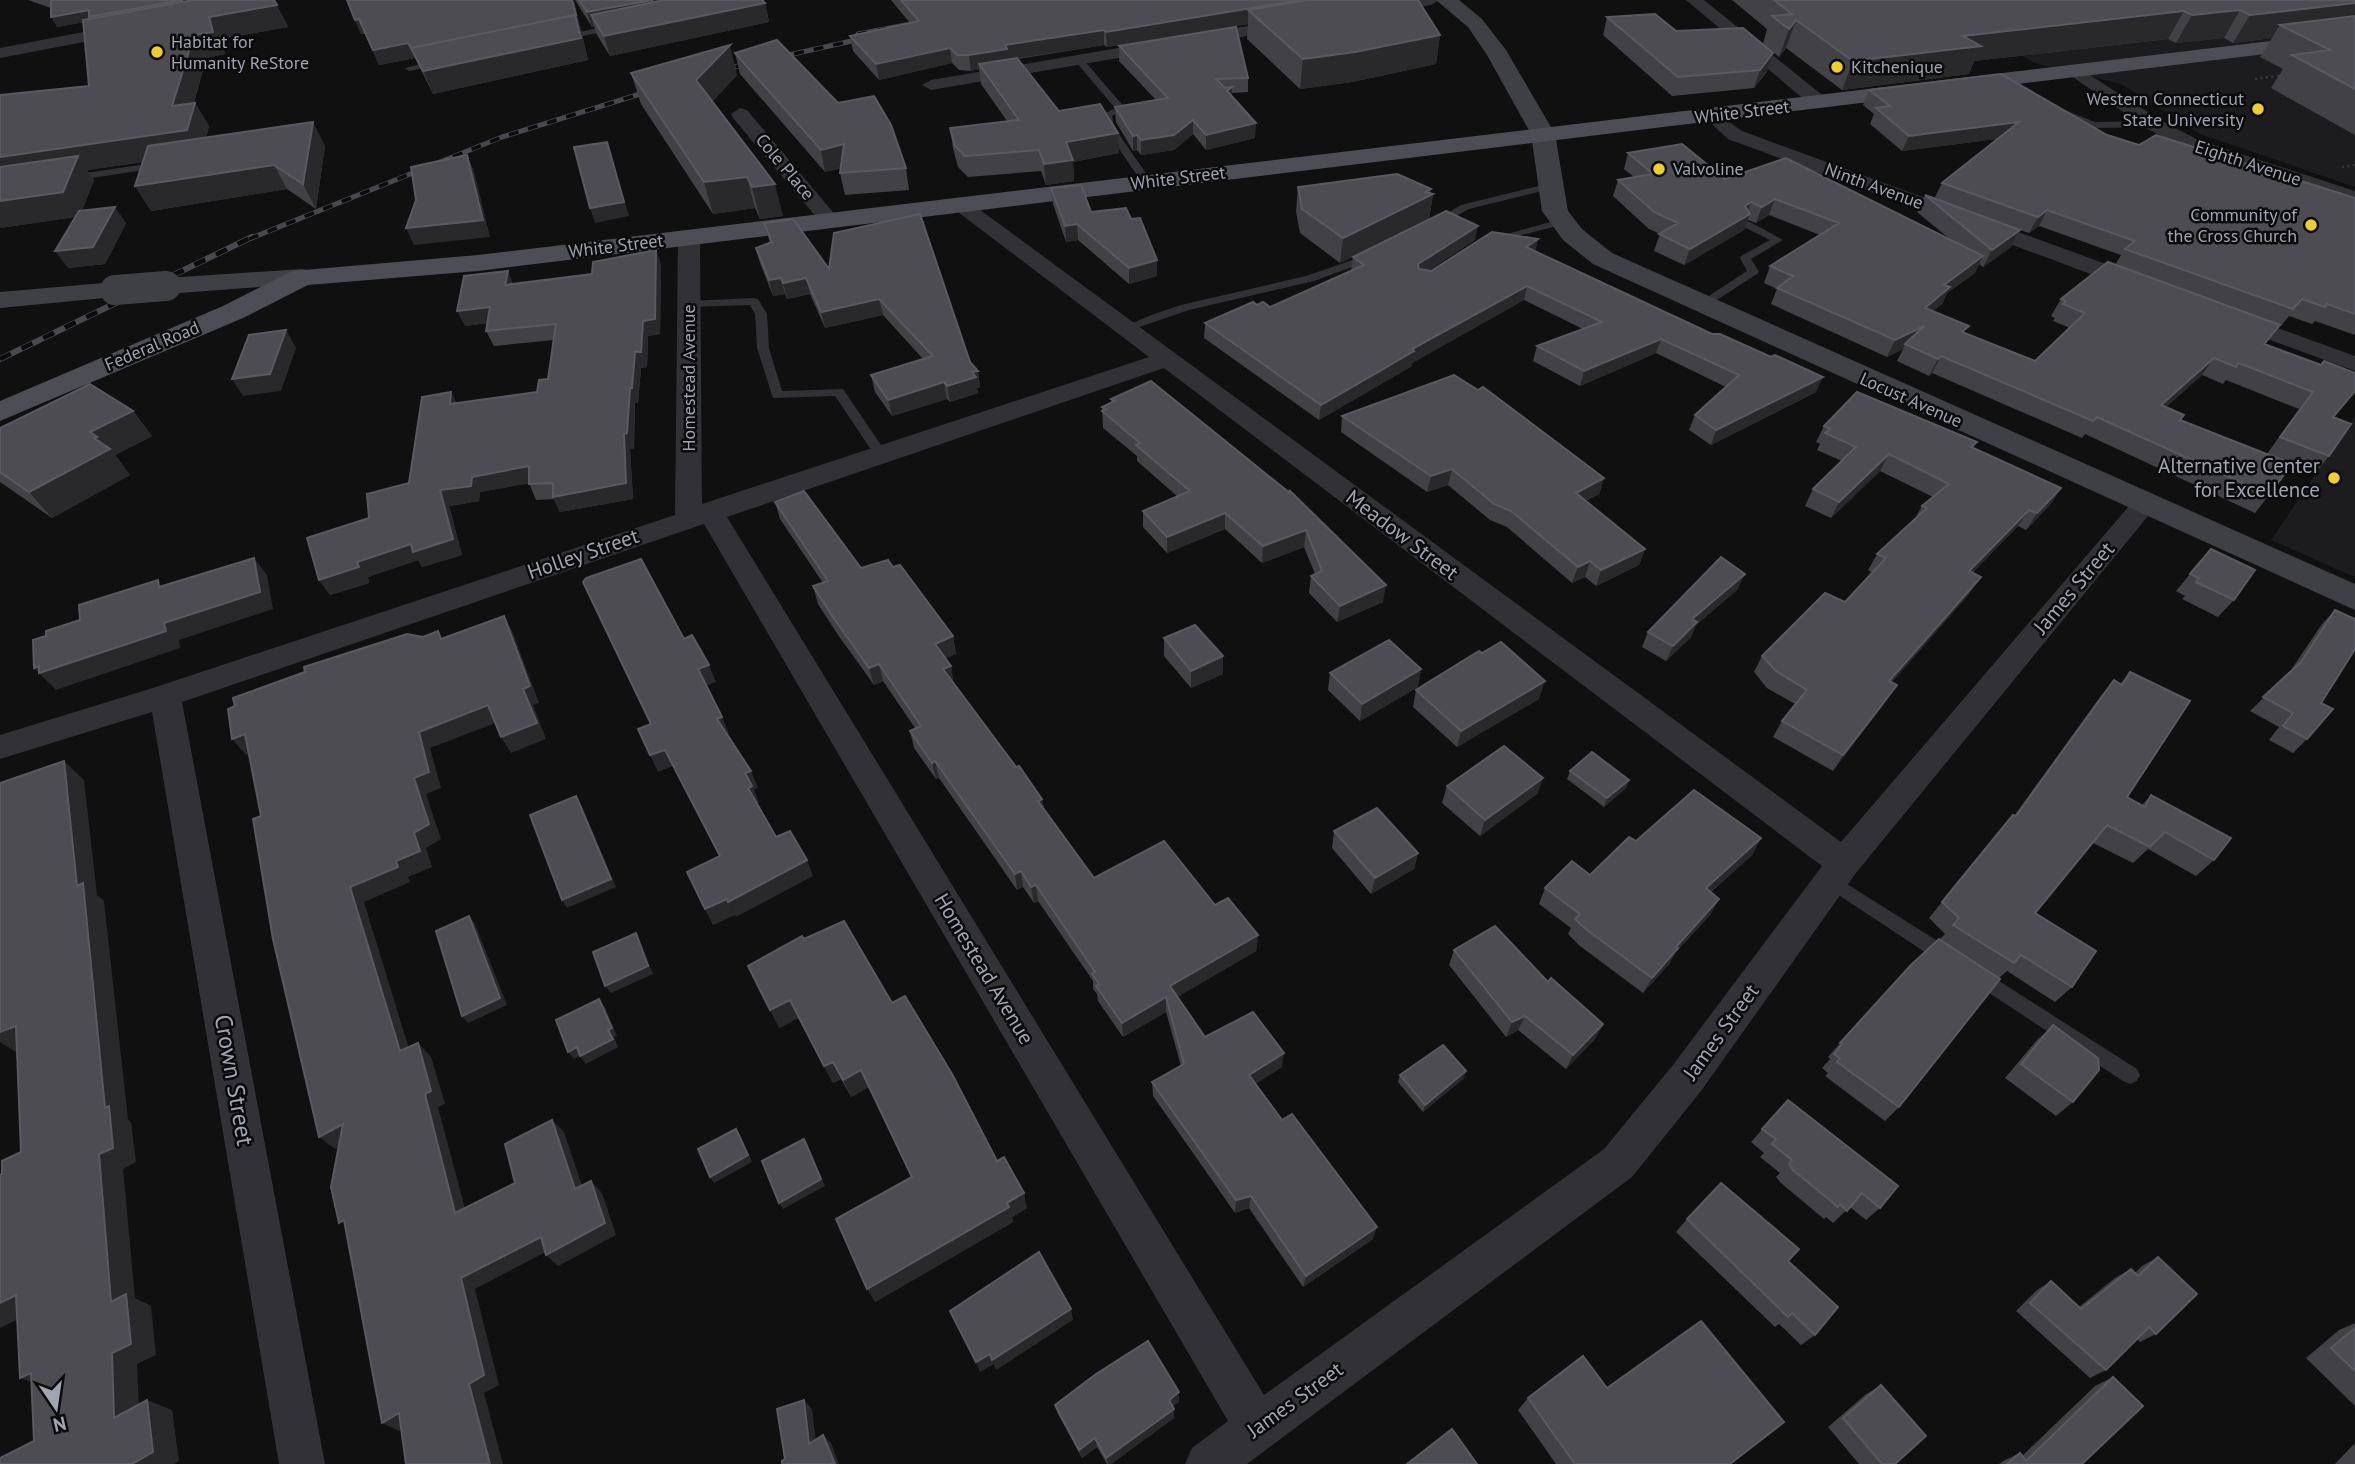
<svg xmlns="http://www.w3.org/2000/svg" width="2355" height="1464" font-family="'PT Sans',sans-serif">
  <rect width="100%" height="100%" fill="#101011"/>
  <g fill="#1c1c1e">
    <path d="M1936,0H2355V187L2200,134L2121,84L2034,63Z"/>
    <path d="M2355,416V577L2271,540Z"/>
  </g>
  <g fill="none" stroke-linecap="round" stroke-linejoin="round">
    <g stroke="#37383d" stroke-width="2.5" stroke-dasharray="2 3.5" stroke-linecap="butt">
      <path d="M2255,79L2285,75"/>
      <path d="M2342,167L2355,165"/>
    </g>
    <g fill="#313136" fill-rule="evenodd">
      <path d="M615,24L618,25V29L562,40L558,37Z"/>
      <path d="M1076,58H1082L1126,109L1112,116L1114,127L1152,182L1151,184H1143L1104,127L1102,115L1115,108L1076,62Z"/>
      <path d="M440,59L444,62L443,64L409,71L405,68Z"/>
      <path d="M2061,111H2067L2095,122L2153,121L2158,124L2153,127L2094,128L2061,115Z"/>
      <path d="M160,162L165,165L164,167L72,181L67,178L72,175Z"/>
      <path d="M1551,183L1555,184V188L1469,209L1438,226L1429,224L1461,205Z"/>
      <path d="M1561,219L1566,222L1565,224L1486,244L1481,241Z"/>
      <path d="M1742,222H1750L1783,240L1751,259L1759,272L1757,274L1706,307H1698V303L1747,271L1740,258L1741,256L1770,240L1742,226Z"/>
      <path d="M1370,254L1374,255V259L1314,281L1189,310L1125,332L1119,329L1151,315L1181,305L1306,276Z"/>
      <path d="M754,298L758,299L767,314L769,348L782,391L843,389L887,454L886,457H876L835,396L773,398L757,348L755,314L750,305L689,307L683,304L689,301Z"/>
      <path d="M1831,874L1955,952L1958,958L1955,964L1949,966L1943,964L1825,886L1822,881L1825,876Z"/>
      <path d="M1977,967L2137,1069L2140,1075L2137,1081L2130,1084L2123,1081L1971,981L1968,975L1971,969Z"/>
    </g>
    <g fill="#313136" fill-rule="evenodd">
      <path d="M1401,0H1439L1431,5L1377,14L1369,9L1371,5Z"/>
      <path d="M1686,0H1704L1826,98L1828,102L1826,106H1812Z"/>
      <path d="M1288,19L1294,20L1296,24L1294,28L931,90L922,85L931,80Z"/>
      <path d="M125,24L134,29L131,33L0,58V48Z"/>
      <path d="M2076,66L2160,120L2198,140L2355,191V204L2184,148L2146,128L2070,75L2067,71Z"/>
      <path d="M740,108L747,110L837,217L841,221L837,225H823L733,118L731,114Z"/>
      <path d="M1712,110L1742,131L2147,279L2150,284L2139,291L2131,289L1728,139L1703,116Z"/>
      <path d="M961,199L968,201L1841,842L2135,499L2144,496L2153,499L2157,505L1856,873L1701,1091L1632,1177L1247,1464H1185L1192,1448L1228,1421L704,524L182,702L325,1464H279L152,712L0,759V735L156,687L675,515L678,238L681,233L689,232L700,238L702,504L1149,357L954,209L951,205ZM1164,368L1822,866L1673,1065L1604,1149L1264,1395L727,517Z"/>
      <path d="M2234,312L2355,356V371L2226,324L2222,319L2226,314Z"/>
    </g>
    <g fill="#3f4046" fill-rule="evenodd">
      <path d="M1436,0H1459L1482,19L1506,50L1555,134L1568,211L1582,229L1612,253L2355,584V610L1593,264L1563,240L1542,211L1531,134L1487,55L1468,27Z"/>
      <path d="M302,269L312,271L316,277L312,283L166,294L156,292L152,286L156,280L166,278Z"/>
      <path d="M115,282L125,284L129,290L125,296L0,308V292Z"/>
    </g>
    <path fill="#4d4e55" fill-rule="evenodd" d="M2355,31V43L478,271L308,285L243,318L0,421V401L223,306L292,271L478,255Z"/>
    <defs>
      <g id="rail-far1">
        <path d="M858,34L906,25"/>
        <path d="M716,71L870,37"/>
        <path d="M249,239L502,137L656,89"/>
      </g>
      <path id="rail" d="M0,359L252,237"/>
    </defs>
    <use href="#rail-far1" stroke="#48494f" stroke-width="5"/>
    <use href="#rail" stroke="#48494f" stroke-width="6"/>
    <use href="#rail-far1" stroke="#0b0b0c" stroke-width="3.5" stroke-dasharray="10" stroke-linecap="butt"/>
    <use href="#rail" stroke="#0b0b0c" stroke-width="4.5" stroke-dasharray="12" stroke-linecap="butt"/>
    <path stroke="#3f4046" stroke-width="30" d="M115,290L166,286"/>
  </g>
  <g fill="#414146" fill-rule="evenodd">
    <path d="M28,0H274L288,27L221,39L225,54L206,58L194,103H195L209,126L206,138L325,146L316,209L287,189L151,211L135,186L143,162L87,170L94,180L82,210L126,223L105,264L68,268L75,217L0,228L89,86L84,22L57,27L51,8Z"/>
    <path d="M575,0H762L765,3L769,22L610,56L597,35L594,26L592,27Z"/>
    <path d="M891,0H1418L1440,35L1436,64L1352,82L1300,89L1247,39L1248,24L1107,47L1104,45L1018,59L1059,111L1119,153L1073,162L1074,181L1046,185L1041,171L968,177L958,167L953,148L950,128L1007,121L981,84L979,69L971,71L959,70L952,63L879,80L853,51L850,36L910,23Z"/>
    <path d="M1732,0H2355V135L2271,88L2283,69L2260,57L2272,38L2233,43L2224,38L2176,43L2168,39L1974,61L1969,74L1842,90L1786,48L1779,57L1763,44L1767,29Z"/>
    <path d="M1607,17L1676,31L1767,72L1754,88L1672,96L1603,35Z"/>
    <path d="M355,20L581,29L588,60L433,94L415,58L379,65L366,34H361Z"/>
    <path d="M1119,46L1248,78V92L1232,93V97L1255,138L1206,150L1193,134L1174,150L1141,155L1137,150L1133,151L1116,122L1115,107L1156,100L1119,61Z"/>
    <path d="M735,53L838,103L906,168L909,190L845,195L840,173L841,168L825,172L740,74Z"/>
    <path d="M631,73L737,75L712,102L783,216L760,219L755,208L713,214L641,104Z"/>
    <path d="M1869,90L2107,135L2139,145L2355,198V335L2315,321L2312,324L2289,316L2281,326L2279,325L2265,344L2321,365L2333,417L2329,456L2315,474L2267,454L2299,409L2236,384L2226,380L2223,384L2202,375L2166,407L2269,495L2255,513L2085,434L2082,438L1932,373L1929,376L1897,361L1903,349L1887,357L1771,304L1777,289L1764,283L1770,266L1820,235L1769,215L1756,223L1748,220L1744,230L1684,265L1654,251L1660,234L1649,229L1613,196L1618,180L1634,177L1624,169L1628,153L1951,240L1917,212L1925,195L1934,199L1942,183L1997,139L1902,151L1870,124L1874,114L1863,105ZM2039,226L2121,255L2115,265L2061,299L2051,316L2055,318L2053,321L2070,328L2035,361L1966,333L1933,311L1942,304L1947,293L1975,273L1979,264L1983,267L2011,247L2020,230L2029,233Z"/>
    <path d="M1298,187L1431,189L1430,193L1433,194L1429,219L1340,263L1300,233L1296,211Z"/>
    <path d="M1051,188L1091,212L1157,260V276L1129,284L1078,240L1066,242L1053,204Z"/>
    <path d="M764,223L829,269L834,233L970,362L978,371L980,387L977,388L978,393L950,402L947,399L892,416L875,392L871,375L923,359L883,315L825,328L810,294L787,299L785,294L773,296L760,263L756,248L770,243Z"/>
    <path d="M1538,239L1535,251L1816,392L1711,445L1689,430L1695,415L1726,387L1656,353L1580,386L1533,361L1537,346L1583,329L1524,300L1412,363V366L1319,420L1204,338L1205,323L1257,305L1270,307L1351,271L1353,257L1475,240L1429,270L1431,271Z"/>
    <path d="M656,250L661,265L660,334L648,336L647,367L641,368L638,403H635L634,449H630L633,499L560,512L554,499L536,500L529,483L480,492L479,501L449,506L462,555L422,567L418,560L368,577L369,583L330,595L319,580L369,518L409,483L457,403L537,392L548,379L554,340L494,346L486,331L488,323L465,326L513,284L592,274Z"/>
    <path d="M1111,399L1289,493V490L1383,602L1337,622L1309,593L1311,576L1315,574L1304,547L1262,563L1225,529L1167,553L1143,527V511L1177,496L1137,461V456L1103,428L1102,407L1111,403Z"/>
    <path d="M133,411L152,436L115,455L130,475L52,518L0,482V428Z"/>
    <path d="M1342,416L1604,478L1599,494L1586,501L1645,549L1639,565L1596,586L1585,577L1572,583L1507,527L1490,520L1448,485L1427,492L1341,432Z"/>
    <path d="M1824,426L1977,442L1973,448L2061,488L2050,505L2026,530L2018,526L1972,573L1970,593L1892,682L1897,685L1886,701L1833,771L1773,737L1782,721L1795,704L1767,688L1754,672L1762,656L1845,602L1872,573L1868,570L1877,554L1914,520L1922,506L1933,497L1880,471L1831,518L1805,506L1813,489L1842,461L1817,450L1820,444L1816,442Z"/>
    <path d="M775,502L861,568L893,567L953,636L956,654L945,658L951,666L953,683L1016,767L1042,799L1044,809L1094,878L1215,905L1258,935L1256,951L1177,997L1205,1037L1282,1067L1255,1084L1373,1239L1303,1287L1249,1208L1235,1213L1153,1096L1152,1082L1181,1066L1166,1012L1123,1037L1098,1001L1097,994L1093,989V981L1038,901L1034,903L1023,887L1017,890L939,778L936,779L914,748L910,731L915,728L883,681L874,685L838,635L818,604L813,586L823,583L780,519Z"/>
    <path d="M2211,549L2234,600L2218,617L2182,599L2185,596L2176,591Z"/>
    <path d="M1738,589L1696,625L1691,637L1666,661L1642,647L1648,632Z"/>
    <path d="M2335,610L2321,703L2307,739L2293,753L2269,740L2279,727L2250,711L2289,673L2322,624Z"/>
    <path d="M1164,638L1223,674L1191,688L1164,656Z"/>
    <path d="M1482,653L1539,699L1457,747L1413,707L1416,690Z"/>
    <path d="M2130,672L2127,797L2142,805L2151,795L2214,860L2196,876L2148,849L2133,863L2093,843L2035,913L2072,987L2055,1002L2007,971L1999,978L1899,1107L1885,1121L1825,1076L1828,1073L1822,1068L1830,1059L1828,1057L1840,1043L1945,934L1929,918L2013,815L2014,816L2100,697L2114,680L2120,684Z"/>
    <path d="M1330,673L1418,687L1360,721L1328,690Z"/>
    <path d="M1570,771L1629,780L1626,788L1604,807L1567,779Z"/>
    <path d="M1543,778L1537,794L1480,836L1442,803L1447,786Z"/>
    <path d="M1334,831L1418,853L1414,869L1371,894L1332,848Z"/>
    <path d="M1761,838L1752,855L1711,892L1719,899L1710,915L1675,953L1669,964L1643,993L1580,946L1568,934L1571,928L1539,904L1545,888L1590,875L1636,841Z"/>
    <path d="M804,939L892,1003L997,1161L1027,1208L1012,1217L1013,1222L875,1302L911,1177L869,1087L851,1097L841,1079L833,1083L798,1018L779,1028Z"/>
    <path d="M1454,950L1548,982L1603,1024L1595,1039L1566,1069L1518,1030L1506,1037L1449,965Z"/>
    <path d="M2053,1025L2073,1102L2056,1116L2005,1078L2037,1040Z"/>
    <path d="M1400,1075L1464,1078L1423,1112L1398,1082Z"/>
    <path d="M1788,1100L1880,1208L1866,1220L1850,1207L1833,1223L1826,1217L1824,1219L1781,1183L1776,1177L1780,1173L1760,1157L1764,1153L1751,1142Z"/>
    <path d="M1687,1219L1815,1335L1801,1345L1779,1324L1775,1327L1676,1232Z"/>
    <path d="M2158,1257L2156,1334L2140,1342L2137,1339L2106,1370L2090,1378L2016,1311L2037,1290L2051,1281L2079,1307L2115,1278L2131,1269L2135,1273L2142,1266Z"/>
    <path d="M2355,1323V1406L2306,1358L2339,1330Z"/>
    <path d="M2113,1377L2082,1464H1999L2003,1461L2020,1453L2022,1456L2095,1386Z"/>
    <path d="M1881,1385L1895,1464H1859L1828,1427L1865,1395Z"/>
    <path d="M1607,1388L1730,1464H1556L1518,1410L1528,1398Z"/>
    <path d="M1179,1402L1173,1406L1174,1409V1418L1111,1464H1107L1097,1447L1082,1458L1058,1414L1055,1405Z"/>
    <path d="M2355,1444V1464H2335L2353,1445Z"/>
  </g>
  <g fill="#29292c">
    <path d="M183,0H241L92,21L57,27L51,17L89,10Z"/>
    <path d="M574,0L588,60L433,94L423,71L411,48L417,63L411,48Z"/>
    <path d="M653,0H733L591,15L594,26L592,27L587,12Z"/>
    <path d="M1300,0H1386L1248,10V24L1107,47L1106,32Z"/>
    <path d="M2355,0V17L2280,25L2272,38L2233,43L2250,15Z"/>
    <path d="M765,3L769,22L610,56L604,36Z"/>
    <path d="M277,5L288,27L221,39L225,54L206,58L186,130L172,106L194,35L209,17Z"/>
    <path d="M2240,10L2224,38L2176,43L2192,15Z"/>
    <path d="M2184,11L2168,39L1974,61L1969,74L1842,90L1853,61L1963,36Z"/>
    <path d="M359,19L366,33L361,34L355,20Z"/>
    <path d="M1796,20L1786,48L1779,57L1789,29Z"/>
    <path d="M1104,30V45L979,64V69L971,71L969,55L1005,45Z"/>
    <path d="M1440,35L1436,64L1352,82L1300,89L1303,59Z"/>
    <path d="M408,43L415,58L379,65L373,50Z"/>
    <path d="M730,45L737,75L704,111L696,80Z"/>
    <path d="M950,48L952,63L879,80L876,64Z"/>
    <path d="M1773,53L1767,72L1754,88L1760,70Z"/>
    <path d="M1232,87V102L1227,91Z"/>
    <path d="M195,103L209,126L201,154L87,170L94,180L80,216L0,228V157Z"/>
    <path d="M1193,120V134L1174,150L1141,155V140Z"/>
    <path d="M313,122L325,146L316,209L303,184Z"/>
    <path d="M2019,122L2012,137L1902,151L1909,136Z"/>
    <path d="M1256,123L1255,138L1206,150V135Z"/>
    <path d="M1118,133L1119,153L1073,162L1074,181L1046,185L1044,164L1066,142Z"/>
    <path d="M1137,135V150L1133,151V136Z"/>
    <path d="M607,142L629,216L595,223L590,208Z"/>
    <path d="M844,144L849,166L825,172L821,150Z"/>
    <path d="M467,155L474,171L490,237L414,245L406,228Z"/>
    <path d="M274,165L287,189L151,211L135,186Z"/>
    <path d="M747,177L755,208L713,214L704,182Z"/>
    <path d="M775,184L783,216L760,219L752,187Z"/>
    <path d="M1431,189L1430,196L1433,194L1429,219L1340,263L1343,238Z"/>
    <path d="M1775,199L1769,215L1756,223L1762,207Z"/>
    <path d="M1751,202L1746,216L1750,214L1744,230L1684,265L1690,249Z"/>
    <path d="M115,207L126,223L105,264L68,268L55,251Z"/>
    <path d="M2047,210L2039,226L2029,233L2038,217Z"/>
    <path d="M1077,224L1078,240L1066,242L1065,226Z"/>
    <path d="M1478,226L1475,240L1416,279L1418,264Z"/>
    <path d="M2020,230L2011,247L1983,267L1992,250Z"/>
    <path d="M1538,239L1535,253L1526,247Z"/>
    <path d="M656,250L661,265L660,334L648,336L647,367L641,368L638,403H635L634,449H630L633,499L560,512L553,497L624,434L635,352L643,321Z"/>
    <path d="M1983,256L1975,273L1947,293L1942,304L1917,325L1925,308L1944,285Z"/>
    <path d="M1157,260V276L1129,284V268Z"/>
    <path d="M508,271L514,286L505,285Z"/>
    <path d="M781,278L785,294L773,296L769,280Z"/>
    <path d="M806,278L810,294L787,299L783,283Z"/>
    <path d="M1527,286L1524,300L1412,363V366L1319,420L1321,405L1412,349Z"/>
    <path d="M879,299L883,315L825,328L821,312Z"/>
    <path d="M490,307L497,322L465,326L457,311Z"/>
    <path d="M1924,326L1905,344L1903,349L1887,357L1895,340Z"/>
    <path d="M286,330L296,348L281,391L243,396L232,379Z"/>
    <path d="M1661,339L1656,353L1580,386L1584,371Z"/>
    <path d="M1941,356L1932,373L1929,376L1938,359Z"/>
    <path d="M2214,358L2202,375L2149,422L2161,405Z"/>
    <path d="M978,371L980,387L977,388L978,393L950,402L947,386L972,372Z"/>
    <path d="M1823,377L1816,392L1711,445L1716,430Z"/>
    <path d="M944,382L947,399L892,416L888,400Z"/>
    <path d="M451,392L459,407L450,404Z"/>
    <path d="M133,411L152,436L115,455L130,475L52,518L29,492L94,438L90,432Z"/>
    <path d="M1889,454L1880,471L1831,518L1839,502Z"/>
    <path d="M529,466L537,482L480,492L479,501L449,506L462,555L422,567L418,560L368,577L369,583L330,595L319,580L440,490L472,477Z"/>
    <path d="M1452,469L1448,485L1427,492L1431,476Z"/>
    <path d="M1604,478L1599,494L1571,509L1576,493Z"/>
    <path d="M2061,488L2050,505L2026,530L2037,513Z"/>
    <path d="M2029,510L2018,526L1958,588L1969,571Z"/>
    <path d="M1225,513V529L1167,553V537Z"/>
    <path d="M1306,530L1304,547L1262,563L1263,546Z"/>
    <path d="M1645,549L1639,565L1596,586L1601,570Z"/>
    <path d="M254,558L267,575L273,609L179,640L180,648L56,690L34,668L164,623Z"/>
    <path d="M1590,561L1585,577L1572,583L1578,567Z"/>
    <path d="M1745,574L1738,589L1696,625L1691,637L1666,661L1673,646L1692,619Z"/>
    <path d="M1981,577L1970,593L1879,697L1889,681Z"/>
    <path d="M1386,585L1383,602L1337,622L1340,606Z"/>
    <path d="M504,616L513,633L539,703L533,705L546,739L511,753L501,737L523,689Z"/>
    <path d="M953,636L956,654L939,661L935,644Z"/>
    <path d="M1223,656V674L1191,688V671Z"/>
    <path d="M879,664L883,681L874,685L869,668Z"/>
    <path d="M709,665L716,682L705,686L698,669Z"/>
    <path d="M951,666L954,683L946,686L943,669Z"/>
    <path d="M1421,669L1418,687L1360,721L1362,704Z"/>
    <path d="M1545,681L1539,699L1457,747L1461,731Z"/>
    <path d="M1897,685L1886,701L1833,771L1843,755Z"/>
    <path d="M488,705L498,722L430,748L441,788L426,794L441,839L426,848L432,867L408,877L410,882L364,902L414,1065L400,1051L350,887L396,861L414,833V778L419,732Z"/>
    <path d="M722,717L729,734L724,736L717,719Z"/>
    <path d="M245,734L259,750L246,755L232,739Z"/>
    <path d="M665,750L673,766L658,772L650,755Z"/>
    <path d="M64,761L84,780L97,895L104,901L128,1119L131,1122L136,1162L123,1169L135,1298L151,1306L156,1355L137,1364L140,1428L114,1418L111,1302L99,1154L105,1108L77,886Z"/>
    <path d="M935,761L939,778L936,779L932,763Z"/>
    <path d="M751,771L758,788L754,789L759,803L755,805L748,788L745,773Z"/>
    <path d="M1543,778L1537,794L1480,836L1485,820Z"/>
    <path d="M1629,780L1626,788L1604,807L1607,798Z"/>
    <path d="M576,796L581,804L616,887L567,908L562,900Z"/>
    <path d="M1042,799L1045,815L1038,801Z"/>
    <path d="M1761,838L1752,855L1697,904L1706,888Z"/>
    <path d="M1418,853L1414,869L1371,894L1375,878Z"/>
    <path d="M807,860L813,876L736,917L728,902Z"/>
    <path d="M1021,871L1023,887L1017,890L1015,874Z"/>
    <path d="M1036,885L1038,901L1034,903L1031,887Z"/>
    <path d="M727,899L735,915L713,925L705,909Z"/>
    <path d="M1719,899L1710,915L1675,953L1669,964L1643,993L1652,978L1676,947Z"/>
    <path d="M469,916L475,924L507,1005L468,1023L462,1016Z"/>
    <path d="M636,933L640,941L653,974L611,993L605,986Z"/>
    <path d="M1258,935L1256,951L1170,1001V986Z"/>
    <path d="M1166,997V1012L1123,1037L1122,1023Z"/>
    <path d="M599,999L605,1007L617,1036L614,1037L618,1047L586,1064L580,1056Z"/>
    <path d="M790,1000L798,1018L779,1028L770,1010Z"/>
    <path d="M1525,1016L1518,1030L1506,1037L1512,1022Z"/>
    <path d="M1603,1024L1595,1039L1566,1069L1573,1055Z"/>
    <path d="M16,1026L40,1042L16,1052L0,1042V1032Z"/>
    <path d="M418,1043L431,1057L445,1104L438,1107L469,1224L455,1213L425,1094Z"/>
    <path d="M577,1047L583,1054L574,1059L568,1052Z"/>
    <path d="M1284,1053L1282,1067L1247,1089L1249,1075Z"/>
    <path d="M833,1062L841,1079L833,1083L824,1066Z"/>
    <path d="M861,1070L869,1087L851,1097L843,1080Z"/>
    <path d="M1466,1071L1464,1078L1423,1112L1425,1105Z"/>
    <path d="M552,1120L564,1132L587,1201L575,1189Z"/>
    <path d="M343,1124L359,1137L335,1149L319,1137Z"/>
    <path d="M736,1129L740,1135L752,1162L714,1183L710,1177Z"/>
    <path d="M804,1139L825,1186L783,1209L779,1203Z"/>
    <path d="M591,1181L602,1193L616,1235L558,1266L546,1255Z"/>
    <path d="M1024,1193L1027,1208L1012,1217L1013,1222L875,1302L867,1289Z"/>
    <path d="M1251,1196L1249,1208L1235,1213L1236,1200Z"/>
    <path d="M1377,1227L1373,1239L1303,1287L1306,1276Z"/>
    <path d="M541,1237L553,1248L475,1289L499,1385L484,1393L503,1464H490L469,1384L461,1278Z"/>
    <path d="M16,1295L43,1307L0,1328V1303Z"/>
    <path d="M1071,1309L1073,1320L996,1370L992,1360Z"/>
    <path d="M990,1354L994,1364L980,1372L976,1362Z"/>
    <path d="M31,1373L48,1388L20,1378Z"/>
    <path d="M1179,1392V1402L1169,1409V1400Z"/>
    <path d="M147,1400L172,1410L179,1461L174,1464H132Z"/>
    <path d="M804,1400L812,1409L817,1451L809,1444Z"/>
    <path d="M1174,1409V1418L1111,1464H1108L1106,1458Z"/>
    <path d="M399,1413L416,1422L399,1431L382,1423Z"/>
    <path d="M823,1435L831,1443L839,1464H835Z"/>
    <path d="M1095,1438L1097,1447L1082,1458L1079,1450Z"/>
  </g>
  <g fill="#4c4c52" stroke="#595a61" stroke-width="2">
    <path d="M51,0H183L89,17V10L51,17Z"/>
    <path d="M193,0H274L277,5L209,17L213,32L194,35L172,106L195,103L187,130L0,157V95L89,86L83,20Z"/>
    <path d="M347,0H572L576,15L411,48L408,43L373,50L359,19L355,20Z"/>
    <path d="M579,0H653L587,12Z"/>
    <path d="M664,0H762L765,3L604,36L591,15Z"/>
    <path d="M901,0H1300L1106,32L1104,30L1005,45L1007,49L969,55H957L950,48L876,64L850,36L919,21Z"/>
    <path d="M1308,0H1418L1440,35L1355,52L1303,59L1248,10Z"/>
    <path d="M1774,0H2355V3L2250,15L2240,10L2192,15L2184,11L1963,36L1981,46L1853,61L1796,20L1789,29L1772,16L1792,14Z"/>
    <path d="M1655,14L1676,31L1743,28L1773,53L1760,70L1678,77L1607,17Z"/>
    <path d="M575,15L581,38L423,71L411,48Z"/>
    <path d="M2355,16V89L2292,55L2330,50L2280,25Z"/>
    <path d="M1236,27L1248,78L1216,79L1225,88L1232,87L1227,91L1256,123L1206,135L1193,120L1174,135L1141,140L1137,135L1133,136L1115,107L1168,98L1119,46Z"/>
    <path d="M777,40L838,103L874,96L891,125L906,168L840,173L844,144L821,150L735,53Z"/>
    <path d="M730,45L696,80L775,184L752,187L747,177L704,182L631,73Z"/>
    <path d="M1017,58L1059,111L1100,104L1118,133L1066,142L1073,160L1044,164L1039,150L965,156L955,146L950,128L1019,120L979,64Z"/>
    <path d="M2001,74L2107,135L2139,145L2156,135L2355,198V314L2327,304L2325,307L2302,299L2293,309L2125,249L2135,241L2047,210L2038,217L1942,183L2019,122L1909,136L1876,108L1890,106L1869,90Z"/>
    <path d="M313,122L303,184L274,165L135,186L148,146Z"/>
    <path d="M607,142L624,202L590,208L574,147Z"/>
    <path d="M1682,144L1725,179L1786,158L1983,256L1944,285L1950,287L1925,308L1969,326L1962,332L2035,361L2085,313L2063,304L2066,301L2061,299L2108,262L2280,325L2264,344L2321,365L2324,361L2355,373V391L2333,417L2351,424L2329,456L2280,437L2313,392L2249,367L2238,363L2236,367L2214,358L2161,405L2184,415L2180,420L2292,464L2269,495L2097,417L2093,421L1941,356L1938,359L1905,344L1924,326L1895,340L1777,288L1793,276L1770,266L1839,223L1775,199L1762,207L1751,202L1745,206L1750,214L1690,249L1659,234L1678,223L1654,212L1618,180L1653,174L1628,153Z"/>
    <path d="M467,155L483,220L406,228L416,200L411,167Z"/>
    <path d="M78,156L63,192L0,201V167Z"/>
    <path d="M1397,174L1431,189L1426,192L1433,194L1343,238L1302,209L1298,187Z"/>
    <path d="M1081,185L1091,212L1126,208L1131,219L1140,218L1157,260L1129,268L1077,224L1065,226L1051,188Z"/>
    <path d="M1925,195L2020,230L1992,250Z"/>
    <path d="M115,207L93,247L55,251L79,211Z"/>
    <path d="M1446,211L1478,226L1418,264L1419,269L1431,271L1492,232L1538,239L1526,247L1712,334H1720L1771,357L1775,355L1823,377L1716,430L1695,415L1739,375L1661,339L1584,371L1537,346L1602,322L1527,286L1412,349L1414,351L1321,405L1205,323L1253,302L1257,305L1263,302L1270,307L1364,265L1353,257Z"/>
    <path d="M920,214L970,362L978,371L972,372L976,377L947,386L944,382L888,400L871,375L933,356L879,299L821,312L806,278L783,283L781,278L769,280L756,248L772,242L764,223L793,219L829,269L834,233Z"/>
    <path d="M656,250L655,319L643,321L641,352H635L632,388H630L627,433L624,434L626,483L553,497V483L529,484V466L472,477L471,486L440,490L453,539L413,552L411,544L357,562L359,567L319,580L307,538L369,518L367,494L409,483L422,397L451,392L450,404L537,392L539,380L548,379L556,324L486,331L490,307L457,311L464,276L508,271L505,285L592,274L593,262Z"/>
    <path d="M286,330L270,374L232,379L249,335Z"/>
    <path d="M1454,375L1478,390L1483,387L1604,478L1576,493L1645,549L1601,570L1590,561L1578,567L1511,511L1494,504L1452,469L1431,476L1342,416Z"/>
    <path d="M1151,381L1291,494L1289,490L1386,585L1340,606L1311,576L1322,571L1306,530L1263,546L1225,513L1167,537L1143,511L1190,491L1136,445L1140,443L1102,411L1106,409L1102,407L1115,401L1111,399Z"/>
    <path d="M90,384L133,411L90,432L97,437L94,438L110,449L29,492L0,472V428Z"/>
    <path d="M1857,392L1977,442L1971,447L2061,488L2037,513L2029,510L1969,571L1981,577L1889,681L1897,685L1843,755L1782,721L1807,690L1776,671L1762,656L1825,593L1845,602L1886,558L1877,554L1927,508L1922,506L1949,484L1889,454L1839,502L1813,489L1856,447L1825,433L1830,429L1824,426Z"/>
    <path d="M804,491L861,568L888,560L893,567L900,565L953,636L935,644L951,666L943,669L1016,767L1019,766L1042,799L1038,801L1094,878L1164,841L1215,905L1228,898L1258,935L1170,986L1205,1037L1253,1012L1284,1053L1249,1075L1282,1120L1292,1114L1377,1227L1306,1276L1251,1196L1236,1200L1152,1082L1184,1064L1166,997L1122,1023L1096,986L1099,984L1092,974L1095,972L1036,885L1031,887L1021,871L1015,874L935,761L932,763L910,731L921,726L879,664L869,668L833,617L813,586L828,581L775,502Z"/>
    <path d="M2211,549L2255,570L2234,600L2196,582L2199,578L2190,574Z"/>
    <path d="M1721,557L1745,574L1692,619L1697,622L1673,646L1648,632Z"/>
    <path d="M254,558L260,592L164,623L166,631L39,673V666L34,668L33,640L46,636V631L80,620L79,605L158,580L159,587Z"/>
    <path d="M641,559L684,639L692,635L709,665L698,669L722,717L717,719L751,771L745,773L752,786L748,788L776,837L790,831L807,860L728,902L727,899L705,909L687,872L720,856L665,750L650,755L638,729L651,724L583,582L586,578Z"/>
    <path d="M2335,610L2355,619V649L2321,703L2333,709L2307,739L2283,726L2293,713L2263,697L2301,662Z"/>
    <path d="M504,616L530,686L523,689L537,723L501,737L488,705L419,732L429,772L414,778L429,824L414,833L420,851L396,861L398,867L350,887L400,1051L418,1043L431,1091L425,1094L455,1213L515,1183L505,1144L552,1120L575,1189L591,1181L605,1223L546,1255L541,1237L461,1278L484,1375L469,1384L490,1464H406L399,1413L382,1423L344,1220L339,1223L331,1187L343,1124L319,1137L273,939L253,819L261,816L245,734L232,739L228,709L235,706L233,698L305,672L304,667L407,634L423,637L438,631L441,639Z"/>
    <path d="M1195,625L1223,656L1191,671L1164,638Z"/>
    <path d="M1389,640L1421,669L1362,704L1330,673Z"/>
    <path d="M1501,642L1545,681L1461,731L1416,690L1479,651L1482,653Z"/>
    <path d="M2130,672L2190,701L2127,797L2145,807L2151,795L2231,838L2214,860L2165,832L2150,847L2107,825L2035,913L2096,951L2072,987L2021,955L2014,963L1953,925L1959,918L1942,902L2013,815L2016,816L2114,680L2122,685Z"/>
    <path d="M1504,746L1543,778L1485,820L1447,786Z"/>
    <path d="M1592,752L1629,780L1607,798L1570,771Z"/>
    <path d="M64,761L77,886L83,883L105,1108L109,1106L113,1148L99,1154L111,1302L126,1294L131,1344L112,1353L114,1418L147,1400L153,1452L132,1464H0V1458L34,1441L31,1373L20,1378L16,1295L0,1303V1175L2,1174V1161L21,1152L16,1026L0,1032V783Z"/>
    <path d="M1694,790L1761,838L1706,888L1719,899L1676,947L1678,948L1652,978L1587,930L1575,919L1580,914L1545,888L1572,861L1590,875L1629,837L1636,841Z"/>
    <path d="M576,796L611,879L562,900L530,815Z"/>
    <path d="M1377,808L1418,853L1375,878L1334,831Z"/>
    <path d="M469,916L500,998L462,1016L436,931Z"/>
    <path d="M844,921L892,1003L905,996L952,1074L997,1161L1004,1157L1024,1193L1007,1203L1009,1207L867,1289L836,1219L912,1177L861,1070L843,1080L833,1062L824,1066L790,1000L770,1010L748,966L802,936L804,939Z"/>
    <path d="M1495,926L1548,982L1551,978L1603,1024L1573,1055L1525,1016L1512,1022L1454,950Z"/>
    <path d="M636,933L648,966L605,986L593,952Z"/>
    <path d="M1939,939L2000,979L1899,1107L1837,1062L1840,1058L1834,1054L1842,1044L1840,1043L1911,965Z"/>
    <path d="M599,999L612,1028L608,1030L613,1039L580,1056L577,1047L568,1052L556,1020Z"/>
    <path d="M2053,1025L2098,1058L2099,1070L2073,1102L2021,1064Z"/>
    <path d="M1443,1045L1466,1071L1425,1105L1400,1075Z"/>
    <path d="M1788,1100L1898,1186L1880,1208L1862,1193L1847,1211L1840,1204L1838,1207L1793,1170L1789,1164L1792,1160L1772,1144L1776,1139L1762,1129Z"/>
    <path d="M736,1129L748,1155L710,1177L698,1149Z"/>
    <path d="M804,1139L821,1179L779,1203L762,1161Z"/>
    <path d="M1721,1183L1799,1249L1788,1261L1838,1307L1815,1335L1792,1313L1788,1317L1687,1219Z"/>
    <path d="M1039,1252L1071,1309L992,1360L990,1354L976,1362L950,1311Z"/>
    <path d="M2158,1257L2197,1294L2156,1334L2149,1327L2106,1370L2030,1303L2051,1281L2081,1309L2131,1269L2138,1276Z"/>
    <path d="M1701,1321L1784,1422L1730,1464H1575L1528,1398L1583,1356L1607,1388Z"/>
    <path d="M2355,1328V1371L2331,1348Z"/>
    <path d="M1148,1341L1179,1392L1169,1400L1174,1409L1106,1458L1095,1438L1079,1450L1055,1405L1096,1374Z"/>
    <path d="M2113,1377L2143,1406L2082,1464H2007L2020,1453L2026,1461Z"/>
    <path d="M1881,1385L1926,1436L1895,1464H1882L1843,1418Z"/>
    <path d="M804,1400L809,1444L823,1435L835,1464H782V1461L785,1459L777,1409Z"/>
    <path d="M1452,1429L1477,1464H1407Z"/>
  </g>
  <g fill="#eecd2c" stroke="#0b0b0c" stroke-width="2.5">
    <circle cx="157" cy="52" r="7"/>
    <circle cx="1837" cy="67" r="7"/>
    <circle cx="2258" cy="109" r="7"/>
    <circle cx="1659" cy="169" r="7"/>
    <circle cx="2311" cy="225" r="7"/>
    <circle cx="2334" cy="478" r="7"/>
  </g>
  <g text-anchor="middle" stroke-width="5" stroke-linejoin="round" paint-order="stroke">
    <g font-size="18" fill="#a1a4b2" stroke="#0b0b0c" text-anchor="start">
      <text x="171" y="48">Habitat for<tspan x="171" dy="21">Humanity ReStore</tspan></text>
      <text x="1851" y="73">Kitchenique</text>
      <text x="2244" y="105" text-anchor="end">Western Connecticut<tspan x="2244" dy="21">State University</tspan></text>
      <text x="1673" y="175">Valvoline</text>
      <text x="2297" y="221" text-anchor="end">Community of<tspan x="2297" dy="21">the Cross Church</tspan></text>
    </g>
    <g font-size="18" fill="#a1a4b2" stroke="#0b0b0c">
      <text transform="translate(1742 112) rotate(-7)" y="6">White Street</text>
      <text transform="translate(2248 163) rotate(18)" y="6">Eighth Avenue</text>
      <text transform="translate(785 167) rotate(50)" y="6">Cole Place</text>
      <text transform="translate(1178 178) rotate(-7)" y="6">White Street</text>
      <text transform="translate(1874 186) rotate(20)" y="6">Ninth Avenue</text>
      <text transform="translate(616 246) rotate(-7)" y="6">White Street</text>
      <text transform="translate(152 346) rotate(-23)" y="6">Federal Road</text>
      <text transform="translate(689 378) rotate(-90)" y="6">Homestead Avenue</text>
      <text transform="translate(1911 400) rotate(24)" y="6">Locust Avenue</text>
    </g>
    <g font-size="21" fill="#a1a4b2" stroke="#0b0b0c" text-anchor="end">
      <text x="2320" y="473">Alternative Center<tspan x="2320" dy="24">for Excellence</tspan></text>
    </g>
    <g font-size="21" fill="#a1a4b2" stroke="#0b0b0c">
      <text transform="translate(1402 535) rotate(37)" y="7">Meadow Street</text>
      <text transform="translate(583 554) rotate(-19)" y="7">Holley Street</text>
      <text transform="translate(2074 588) rotate(-50)" y="7">James Street</text>
      <text transform="translate(984 969) rotate(59)" y="7">Homestead Avenue</text>
      <text transform="translate(1721 1032) rotate(-54)" y="7">James Street</text>
      <text transform="translate(1295 1400) rotate(-36)" y="7">James Street</text>
    </g>
    <g font-size="24" fill="#a1a4b2" stroke="#0b0b0c">
      <text transform="translate(234 1080) rotate(80)" y="8">Crown Street</text>
    </g>
  </g>
  <g transform="translate(56 1408) rotate(167)" stroke="#0b0b0c" stroke-width="5" paint-order="stroke">
  <path d="M0-5L12 26L0 18L-12 26Z" fill="#a1a4b2"/>
  <text y="-10" font-size="19" font-weight="bold" text-anchor="middle" fill="#a1a4b2">N</text>
  </g>
</svg>
